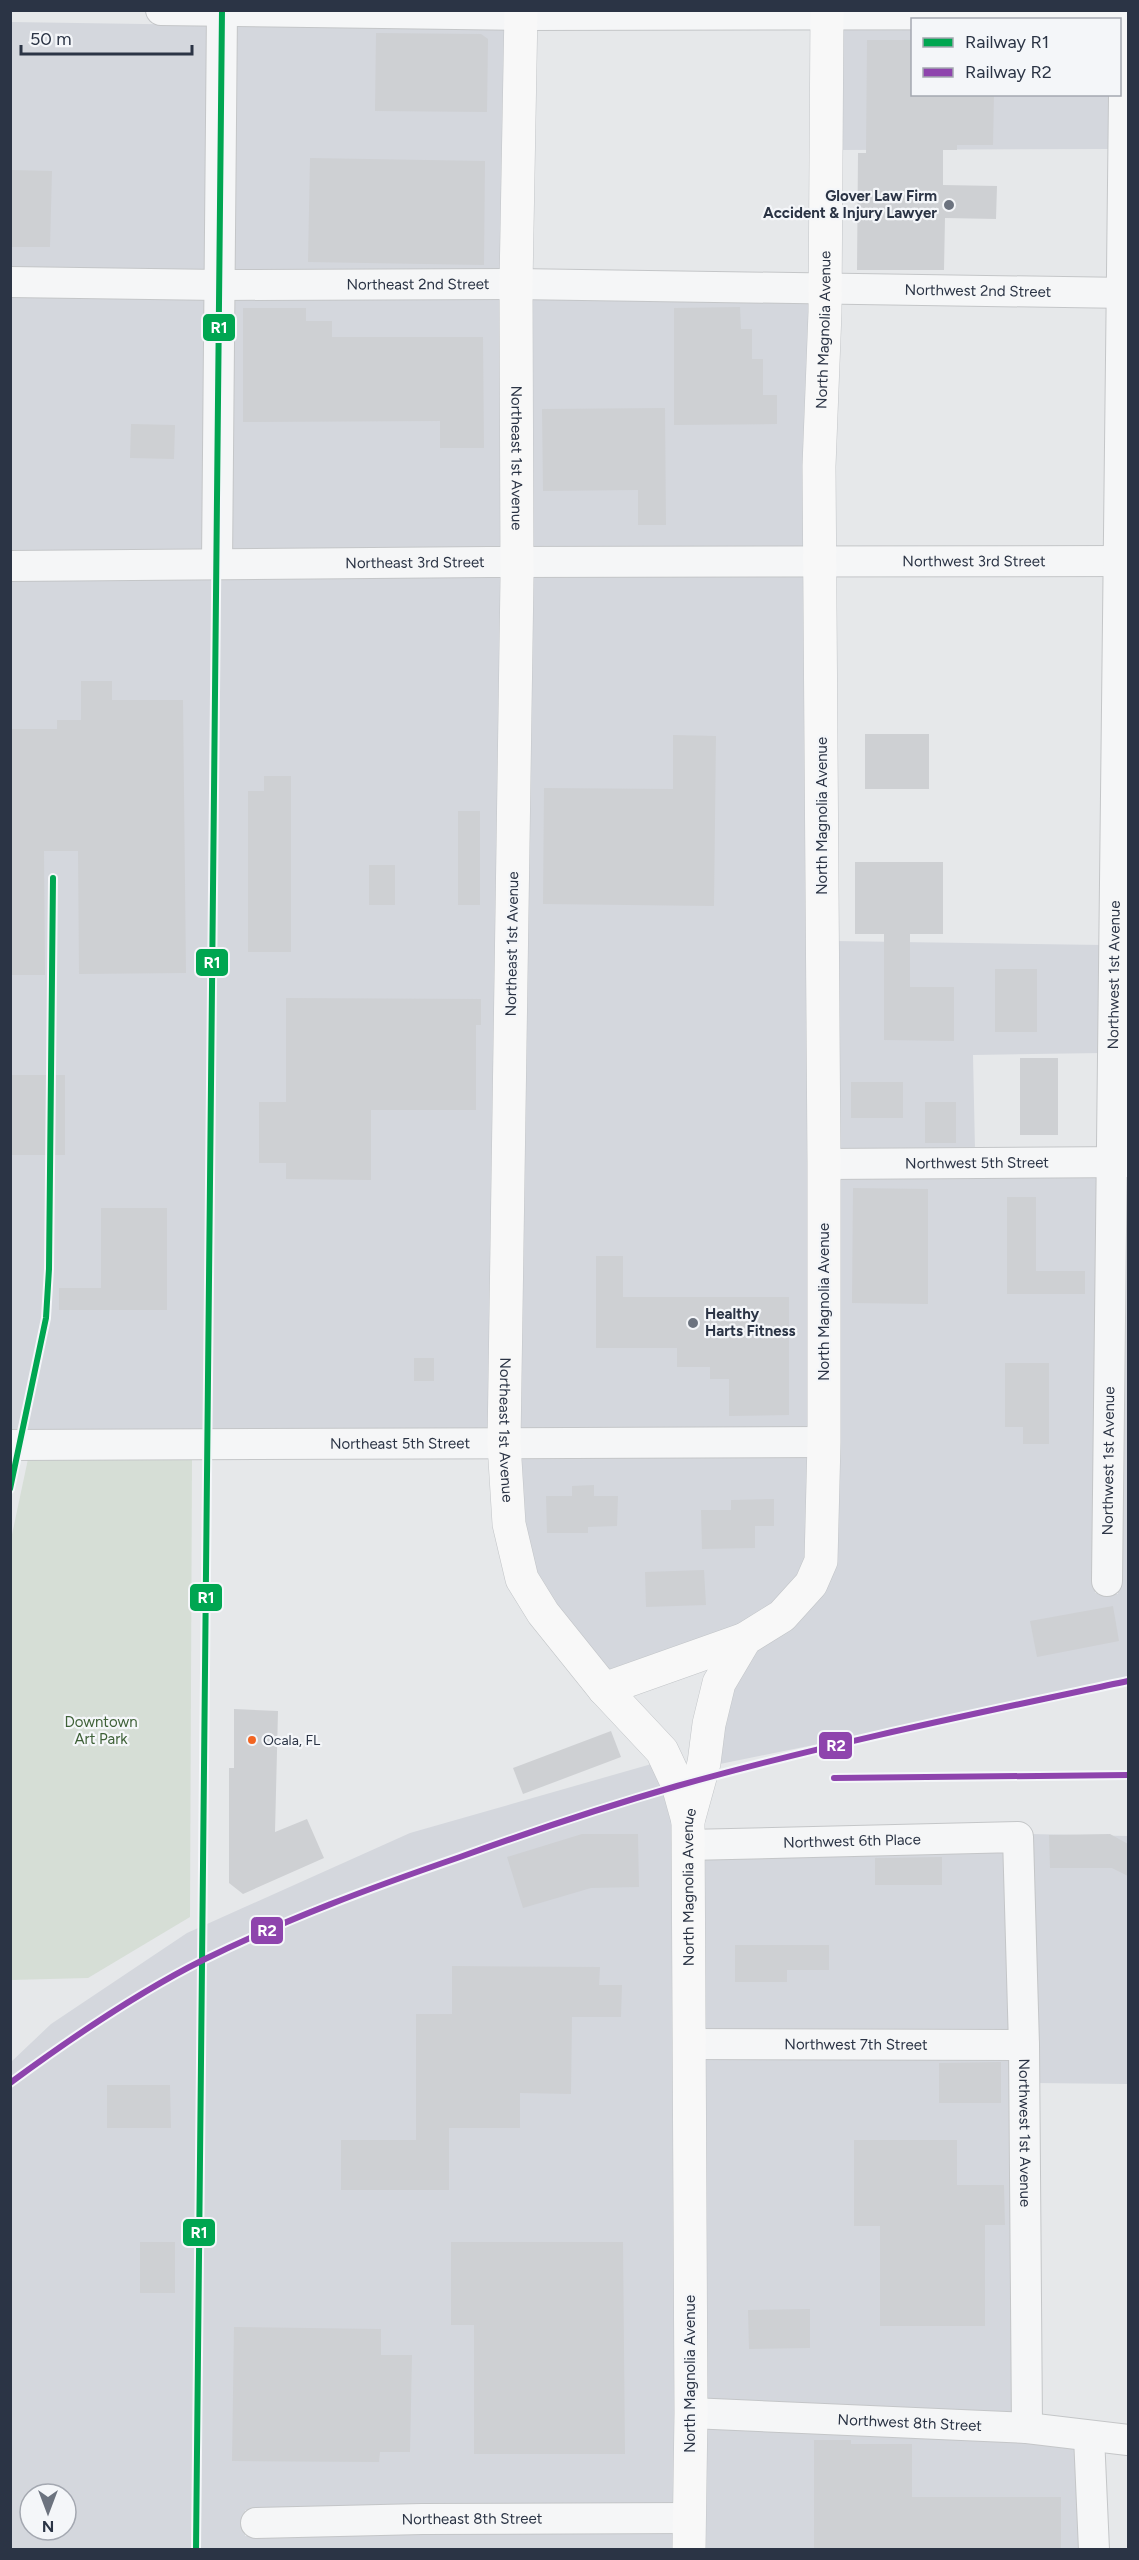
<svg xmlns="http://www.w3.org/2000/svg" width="1139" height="2560" font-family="Figtree,sans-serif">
  <rect width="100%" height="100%" fill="#e6e8ea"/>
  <g fill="#d4d7dd" fill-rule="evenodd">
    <path d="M11,22L210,25L208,272L11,269Z"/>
    <path d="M234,25L509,28L504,270L231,272Z"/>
    <path d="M838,28H912V94L1112,95L1111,149L837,150Z"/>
    <path d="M11,295L207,298L205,550L11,553Z"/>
    <path d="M504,297L505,548L228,550L231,298Z"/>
    <path d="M527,297L813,301L808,547L528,548Z"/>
    <path d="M808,574L813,1429L516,1430L528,575Z"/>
    <path d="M505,575L492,1431L11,1432L10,579Z"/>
    <path d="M834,941L1103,945L1102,1053L973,1055L975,1150L836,1151Z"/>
    <path d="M1100,1175L1095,1593L1118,1594L1123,1175H1128V1681L715,1765L730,1688L753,1650L819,1594L836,1177Z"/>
    <path d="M812,1455L810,1558L775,1605L746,1624L742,1621L738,1628L608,1674L532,1573L516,1457Z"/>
    <path d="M655,1763L675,1820L678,2505L422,2506L245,2510V2536L422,2532H677V2549L11,2550V2062L51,2024L187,1933L410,1833ZM30,2494H66V2530H30Z"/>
    <path d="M1029,1834L1128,1836V2084L1036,2083Z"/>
    <path d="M1006,1851L1012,2032L700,2031L699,1858Z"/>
    <path d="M700,2057L1012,2058L1015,2414L703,2400Z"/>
    <path d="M702,2426L1026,2441L1078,2448L1082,2549L700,2550Z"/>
  </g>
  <path fill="#d6ded6" d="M28,1459H192L190,1917L88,1978L11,1980L10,1544Z"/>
  <g fill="#ced0d3">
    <path d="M376,33L481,34L488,39L487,112L375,111Z"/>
    <path d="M867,40H912V94H994L993,145H957V150H943V185L997,186L996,219L945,218L944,270H857L858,153H866Z"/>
    <path d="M310,158L485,161L484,265L308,262Z"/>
    <path d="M11,170L52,171L50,247H10Z"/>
    <path d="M740,307L741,329H752V359H763V395H777V424L674,425V308Z"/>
    <path d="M243,308H306V321H332V337H483L484,448H440V421L243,422Z"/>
    <path d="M665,408L666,525H638V490L543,491L542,409Z"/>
    <path d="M131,424L175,425L174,459L130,458Z"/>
    <path d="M81,681H112V700H183L186,973L79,974L78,851H44L45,975H10V729H57V720H81Z"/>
    <rect x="865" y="734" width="64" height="55"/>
    <path d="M673,735L716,736L714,906L543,904L544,788L673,789Z"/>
    <path d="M264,776H291V952H248V791H264Z"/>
    <rect x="458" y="811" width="22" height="94"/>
    <path d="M855,862H943V934H910V987H954V1041L884,1040V934H855Z"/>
    <rect x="369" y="865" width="26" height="40"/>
    <rect x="995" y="969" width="42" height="63"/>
    <path d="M286,998L481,999V1025H476V1110H371V1180L286,1179V1163H259V1102H286Z"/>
    <rect x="1020" y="1058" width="38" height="77"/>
    <rect x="10" y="1075" width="55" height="80"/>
    <rect x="851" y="1082" width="52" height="36"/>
    <rect x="925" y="1102" width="31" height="41"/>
    <path d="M853,1188L928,1189V1304L852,1303Z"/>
    <path d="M1007,1197H1036V1271H1085V1294H1007Z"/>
    <path d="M101,1208H167V1310H59V1288H101Z"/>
    <path d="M596,1256H623V1297H789V1415L729,1416V1379H710V1367H677V1348H596Z"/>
    <rect x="414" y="1358" width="20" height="23"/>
    <path d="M1005,1363H1049V1444H1023V1427H1005Z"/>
    <path d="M594,1485V1496H618L617,1526L588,1527V1533H547L546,1496H572V1486Z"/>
    <path d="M774,1499V1526H755V1548L702,1549L701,1510H731V1500Z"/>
    <path d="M704,1570L706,1605L646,1607L645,1572Z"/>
    <path d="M1113,1606L1119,1641L1037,1657L1030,1621Z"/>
    <path d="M234,1709L278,1711L275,1832L307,1819L324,1858L243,1894L229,1883V1768H234Z"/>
    <path d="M611,1731L621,1757L523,1794L513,1768Z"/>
    <path d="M582,1834H638L639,1887L591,1888L523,1908L507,1857Z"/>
    <path d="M1110,1834L1128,1844V1876L1112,1868H1050L1049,1835Z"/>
    <path d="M942,1857V1885H875V1858Z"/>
    <path d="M735,1945H829V1970H787V1982H735Z"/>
    <path d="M452,1966L600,1967L599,1985H622L621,2017H572L571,2094L520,2093V2128H449V2190H341V2140H416V2014H452Z"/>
    <path d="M1001,2062V2103H939V2063Z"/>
    <path d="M107,2085H170L171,2128H107Z"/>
    <path d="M854,2140H957V2185H1004L1005,2225H985V2326H880V2226H854Z"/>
    <rect x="140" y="2242" width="35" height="51"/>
    <path d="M451,2242H623L625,2454H474V2325H451Z"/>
    <path d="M810,2309V2348L749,2349L748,2310Z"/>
    <path d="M234,2327L381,2329V2355H412L410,2452H380L379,2462L232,2461Z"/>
    <path d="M814,2440H851V2444H912V2497H1061V2550L814,2548Z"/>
  </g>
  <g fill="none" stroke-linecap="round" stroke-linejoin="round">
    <defs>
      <g id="minor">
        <path d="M161,10L521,15L1128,14"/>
        <path id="s1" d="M10,282L219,285L516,284L1128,293"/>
        <path d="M217,564L222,10"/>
        <path id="s2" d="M10,566L489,562L1128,561"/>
        <path id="s3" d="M824,1164L1128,1162"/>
        <path id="s4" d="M10,1445L824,1442"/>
        <path id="s5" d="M1107,1581L1125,10"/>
        <path id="s6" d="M687,1845L1018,1837L1024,2045L1027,2428"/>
        <path id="s7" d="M688,2044L1024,2045"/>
        <path id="s8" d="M691,2413L1027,2428L1128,2440"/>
        <path d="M1089,2436L1094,2550"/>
        <path id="s9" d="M256,2523L422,2519L689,2518"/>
      </g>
      <g id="major">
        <path id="s10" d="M521,10L516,284L517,578L504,1444L509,1524L522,1579L543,1613L604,1689L662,1751L678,1785L688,1821"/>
        <path d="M604,1689L745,1639"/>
        <path id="s11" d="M689,2550L691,2413L688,1821L704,1763L709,1724L719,1683L745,1639L782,1616L811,1584L821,1561L824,1442V1164L819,466L825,312L827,10"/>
      </g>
    </defs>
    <use href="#minor" stroke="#c4c6c8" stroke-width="32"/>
    <use href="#major" stroke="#c2c5c8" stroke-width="34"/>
    <use href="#minor" stroke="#f5f6f7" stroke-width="30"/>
    <use href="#major" stroke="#f8f8f8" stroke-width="33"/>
    <defs>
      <g id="rail-1">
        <path d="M10,1489L46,1318L49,1269L53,878"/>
        <path d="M196,2550L222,10"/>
      </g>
      <g id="rail-2">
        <path d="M834,1778L1128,1775"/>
        <path d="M10,2083C71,2038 135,1994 203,1960C286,1919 373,1887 460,1857C532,1831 604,1807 677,1786C826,1744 978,1713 1128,1681"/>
      </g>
    </defs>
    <use href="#rail-1" stroke="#f4f6f9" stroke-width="10"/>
    <use href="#rail-2" stroke="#f4f6f9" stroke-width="10"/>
    <use href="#rail-1" stroke="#00a651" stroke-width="6"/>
    <use href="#rail-2" stroke="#8e44ad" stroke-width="6"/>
  </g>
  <g fill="#6c737f" stroke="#f4f6f9" stroke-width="2">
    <circle cx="949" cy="205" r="6"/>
    <circle cx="693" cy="1323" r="6"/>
  </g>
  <circle fill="#f26522" stroke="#f4f6f9" stroke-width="2" cx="252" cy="1740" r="5"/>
  <g text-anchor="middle" stroke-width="4.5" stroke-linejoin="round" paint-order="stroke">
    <g font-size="14" fill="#2b3445" stroke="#f4f6f9" text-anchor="start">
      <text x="263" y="1745">Ocala, FL</text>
    </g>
    <g font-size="15" font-weight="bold" fill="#2b3445" stroke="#f4f6f9" text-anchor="end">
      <text x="937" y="201">Glover Law Firm<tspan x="937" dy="17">Accident &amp; Injury Lawyer</tspan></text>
      <text x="705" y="1319" text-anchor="start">Healthy<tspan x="705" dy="17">Harts Fitness</tspan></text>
    </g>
    <g font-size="15" fill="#2b3445" stroke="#f4f6f9">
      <text dy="5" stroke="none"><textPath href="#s1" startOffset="408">Northeast 2nd Street</textPath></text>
      <text dy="5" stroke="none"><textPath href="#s1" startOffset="968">Northwest 2nd Street</textPath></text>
      <text dy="5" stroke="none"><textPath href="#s11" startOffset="2265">North Magnolia Avenue</textPath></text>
      <text dy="5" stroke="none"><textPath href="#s10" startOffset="448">Northeast 1st Avenue</textPath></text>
      <text dy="5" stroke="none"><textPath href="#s2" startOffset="964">Northwest 3rd Street</textPath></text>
      <text dy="5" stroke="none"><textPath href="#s2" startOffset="405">Northeast 3rd Street</textPath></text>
      <text transform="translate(822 816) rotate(-90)" y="5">North Magnolia Avenue</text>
      <text transform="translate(512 944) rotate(-89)" y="5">Northeast 1st Avenue</text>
      <text dy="5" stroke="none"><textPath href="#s5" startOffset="606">Northwest 1st Avenue</textPath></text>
      <text dy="5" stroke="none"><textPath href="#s3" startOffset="153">Northwest 5th Street</textPath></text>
      <text transform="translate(824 1302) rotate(-90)" y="5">North Magnolia Avenue</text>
      <text dy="5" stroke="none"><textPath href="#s10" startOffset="1420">Northeast 1st Avenue</textPath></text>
      <text dy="5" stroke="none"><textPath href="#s4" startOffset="390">Northeast 5th Street</textPath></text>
      <text dy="5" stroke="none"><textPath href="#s5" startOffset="120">Northwest 1st Avenue</textPath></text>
      <text dy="5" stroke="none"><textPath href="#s6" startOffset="165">Northwest 6th Place</textPath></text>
      <text dy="5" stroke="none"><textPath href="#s11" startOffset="663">North Magnolia Avenue</textPath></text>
      <text dy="5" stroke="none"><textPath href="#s7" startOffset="168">Northwest 7th Street</textPath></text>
      <text dy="5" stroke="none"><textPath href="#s6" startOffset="627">Northwest 1st Avenue</textPath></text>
      <text transform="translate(690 2374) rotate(-90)" y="5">North Magnolia Avenue</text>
      <text dy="5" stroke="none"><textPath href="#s8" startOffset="219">Northwest 8th Street</textPath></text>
      <text dy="5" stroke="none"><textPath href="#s9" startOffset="216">Northeast 8th Street</textPath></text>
    </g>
    <g font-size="15" fill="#3f6138" stroke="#f4f6f9">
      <text x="101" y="1727">Downtown<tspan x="101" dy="17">Art Park</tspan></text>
    </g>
  </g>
  <g stroke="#f4f6f9" stroke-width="2">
    <rect x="202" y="313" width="34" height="29" rx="6" fill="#00a651"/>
    <rect x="195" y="948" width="34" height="29" rx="6" fill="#00a651"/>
    <rect x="189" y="1583" width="34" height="29" rx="6" fill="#00a651"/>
    <rect x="818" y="1731" width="35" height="29" rx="6" fill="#8e44ad"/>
    <rect x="250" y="1916" width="34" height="29" rx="6" fill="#8e44ad"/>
    <rect x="182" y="2218" width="34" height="29" rx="6" fill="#00a651"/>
  </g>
  <g font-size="16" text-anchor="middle" font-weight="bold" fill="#fff">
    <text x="219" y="333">R1</text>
    <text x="212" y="968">R1</text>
    <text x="206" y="1603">R1</text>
    <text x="836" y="1751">R2</text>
    <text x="267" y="1936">R2</text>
    <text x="199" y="2238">R1</text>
  </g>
  <rect width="1139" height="2560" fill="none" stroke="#2b3445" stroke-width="24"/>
  <rect x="911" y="18" width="210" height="78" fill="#f4f6f9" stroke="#a4a8b1" stroke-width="1.5"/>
  <rect x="923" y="38" width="30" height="9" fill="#00a651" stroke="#a4a8b1" stroke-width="1.5"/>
  <text x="965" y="48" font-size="18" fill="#2b3445">Railway R1</text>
  <rect x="923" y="68" width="30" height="9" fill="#8e44ad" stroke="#a4a8b1" stroke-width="1.5"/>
  <text x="965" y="78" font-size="18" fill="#2b3445">Railway R2</text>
  <g transform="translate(48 2512) rotate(180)"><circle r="28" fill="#f4f6f9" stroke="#a4a8b1" stroke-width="1.5"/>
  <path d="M0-4.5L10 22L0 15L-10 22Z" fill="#6c737f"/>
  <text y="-9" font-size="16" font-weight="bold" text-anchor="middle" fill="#2b3445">N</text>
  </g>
  <path d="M21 45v9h171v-9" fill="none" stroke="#2b3445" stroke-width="3"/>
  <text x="30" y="45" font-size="18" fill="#2b3445" stroke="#f4f6f9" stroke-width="4.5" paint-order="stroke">50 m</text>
</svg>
